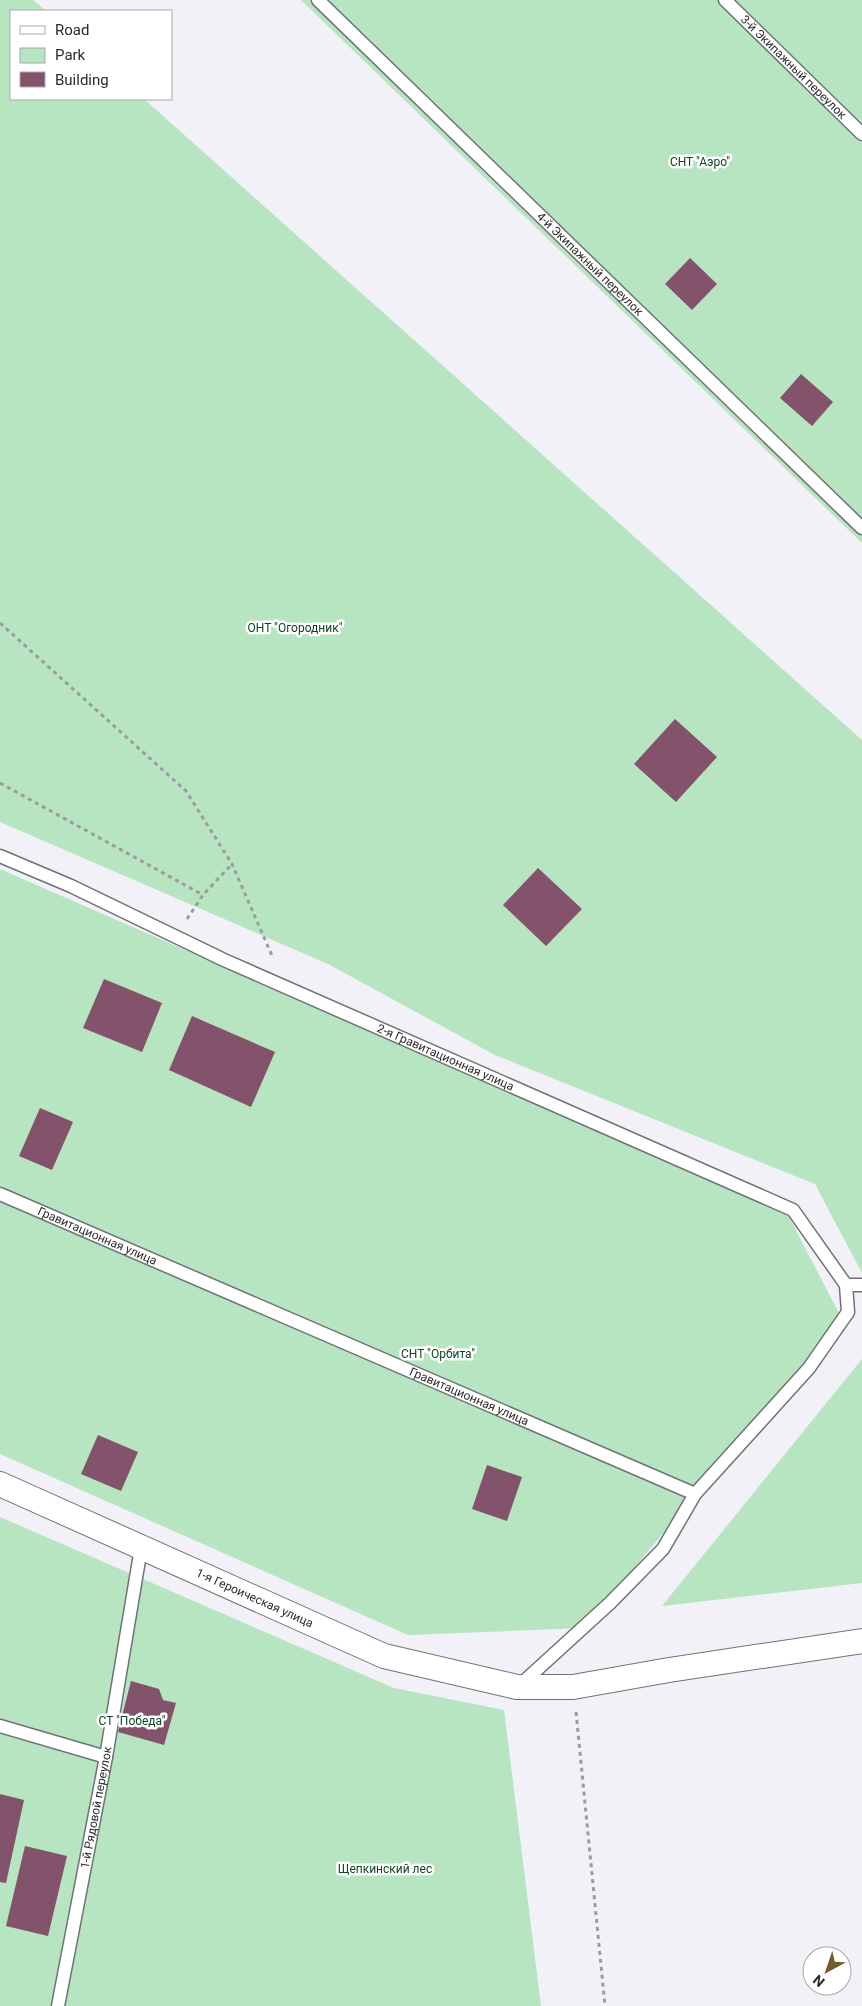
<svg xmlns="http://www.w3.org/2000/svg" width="862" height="2006" font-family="Roboto,sans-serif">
  <rect width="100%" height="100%" fill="#f1f1f7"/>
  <g fill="#b7e4c1">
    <path d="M0,0H33L46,11H11V99H144L862,740V1273L815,1184L495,1055L328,964L0,822Z"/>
    <path d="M301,0H862V543Z"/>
    <path d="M0,869L787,1213L842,1319L584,1628L408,1635L0,1454Z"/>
    <path d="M862,1359V1583L662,1606Z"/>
    <path d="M0,1517L394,1688L504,1710L541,2006H0Z"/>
  </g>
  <g fill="#83536b">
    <path d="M690,258L717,284L692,310L665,284Z"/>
    <path d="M801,374L833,402L812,426L780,398Z"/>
    <path d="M675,719L717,757L676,802L634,764Z"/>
    <path d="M538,868L582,909L546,946L503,905Z"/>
    <path d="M104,979L162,1003L142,1052L83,1028Z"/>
    <path d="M192,1016L275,1052L251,1107L169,1070Z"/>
    <path d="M40,1108L73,1122L52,1170L19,1156Z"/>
    <path d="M98,1435L138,1452L121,1491L81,1474Z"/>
    <path d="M487,1465L522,1477L507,1521L472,1509Z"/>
    <path d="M131,1681L159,1689L163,1700L176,1703L164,1745L118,1732Z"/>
    <path d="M0,1794L24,1800L6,1883L0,1882Z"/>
    <path d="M25,1846L67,1856L48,1936L6,1926Z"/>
  </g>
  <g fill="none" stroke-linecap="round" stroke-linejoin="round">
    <defs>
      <g id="service">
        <path id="s1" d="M318,0L862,528"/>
        <path id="s2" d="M725,0L862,134"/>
        <path id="s3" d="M0,856L71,886L224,960L793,1210L846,1285H862"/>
        <path id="s4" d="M0,1194L695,1494L663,1549L610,1603L519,1686"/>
        <path d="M695,1494L809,1368L848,1312L846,1285"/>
        <path d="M0,1726L106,1757"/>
        <path id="s5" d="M58,2006L106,1757L141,1548"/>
      </g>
      <g id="minor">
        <path id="s6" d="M0,1484L384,1656L517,1687H573L669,1670L862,1641"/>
      </g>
    </defs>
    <use href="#service" stroke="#717276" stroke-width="15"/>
    <use href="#minor" stroke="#717276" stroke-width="26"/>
    <g stroke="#9c9ca0" stroke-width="3" stroke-dasharray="4 4" stroke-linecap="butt">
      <path d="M0,623L186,791L232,864L273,958"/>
      <path d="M0,783L203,895"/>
      <path d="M187,919L203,895L232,864"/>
      <path d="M576,1712L605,2006"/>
    </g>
    <use href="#service" stroke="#fff" stroke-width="12"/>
    <use href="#minor" stroke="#fff" stroke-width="24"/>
  </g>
  <g text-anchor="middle" stroke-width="5" stroke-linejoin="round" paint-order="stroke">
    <g font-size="12" fill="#2b2b2d" stroke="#fff">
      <text dy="4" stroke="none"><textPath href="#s2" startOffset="96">3-й Экипажный переулок</textPath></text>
      <text dy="4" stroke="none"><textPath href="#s1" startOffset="379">4-й Экипажный переулок</textPath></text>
      <text dy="4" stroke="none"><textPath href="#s3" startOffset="489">2-я Гравитационная улица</textPath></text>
      <text dy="4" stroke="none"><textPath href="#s4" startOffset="106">Гравитационная улица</textPath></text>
      <text dy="4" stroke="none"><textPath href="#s4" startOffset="511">Гравитационная улица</textPath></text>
      <text dy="4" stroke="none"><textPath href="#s6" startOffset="279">1-я Героическая улица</textPath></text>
      <text dy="4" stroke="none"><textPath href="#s5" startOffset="202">1-й Рядовой переулок</textPath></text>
    </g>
    <g font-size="12" fill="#0e4422" stroke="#fff">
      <text x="700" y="166">СНТ "Аэро"</text>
      <text x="295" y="632">ОНТ "Огородник"</text>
      <text x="438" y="1358">СНТ "Орбита"</text>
      <text x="132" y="1725">СТ "Победа"</text>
      <text x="385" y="1873">Щепкинский лес</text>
    </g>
  </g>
  <rect x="10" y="10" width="162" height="90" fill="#ffffff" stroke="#aaaaab"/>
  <rect x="20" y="26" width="25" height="8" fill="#ffffff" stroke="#aaaaab"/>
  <text x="55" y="35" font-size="15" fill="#2b2b2d">Road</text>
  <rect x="20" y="48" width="25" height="15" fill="#b7e4c1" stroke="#aaaaab"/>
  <text x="55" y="60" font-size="15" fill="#2b2b2d">Park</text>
  <rect x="20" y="72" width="25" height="15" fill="#83536b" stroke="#aaaaab"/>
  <text x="55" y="85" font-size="15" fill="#2b2b2d">Building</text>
  <g transform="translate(827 1971) rotate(220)"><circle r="24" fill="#ffffff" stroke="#aaaaab"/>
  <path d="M0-4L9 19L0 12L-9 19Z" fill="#745b2c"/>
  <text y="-8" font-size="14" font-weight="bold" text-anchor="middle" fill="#2b2b2d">N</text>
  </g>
</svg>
